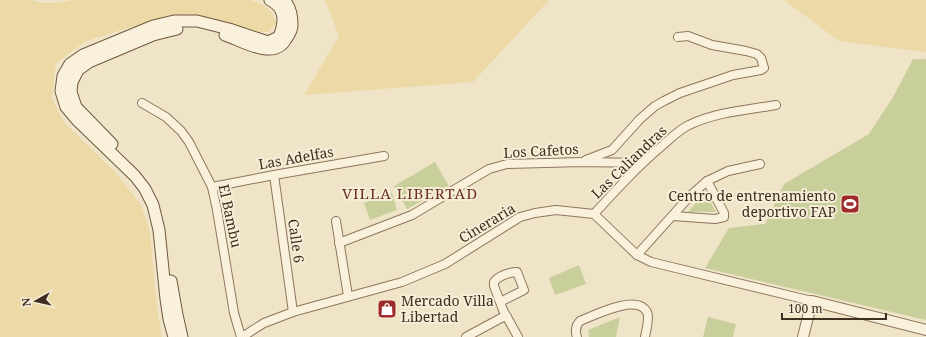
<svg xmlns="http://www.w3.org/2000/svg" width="926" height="337" font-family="'Noto Serif',serif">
  <rect width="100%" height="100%" fill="#f0e4c8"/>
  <g fill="#c9cf9b">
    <path d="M913,59H926V320L705,268L729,228L765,224L784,184L869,134L893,97Z"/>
    <path d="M435,162L449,186L407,209L394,186Z"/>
    <path d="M705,192L716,212H688Z"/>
    <path d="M392,193L397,210L370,220L364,203Z"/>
    <path d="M579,265L586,284L555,295L549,278Z"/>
    <path d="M620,317L616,337H589L588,330Z"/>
    <path d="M708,317L736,324L733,337H703Z"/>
  </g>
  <g fill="#ecd9a5">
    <path d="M0,0H32L41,3H57L72,0H250C265,4 271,9 277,23L268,32H251L212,20L188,14L167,16L86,41L56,63L52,98L63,121L115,172L141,205L150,232L157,309L162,337H0Z"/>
    <path d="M325,0H549L473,82L304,95L339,36Z"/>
    <path d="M784,0H926V52L839,41Z"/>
  </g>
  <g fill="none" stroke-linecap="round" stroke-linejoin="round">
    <defs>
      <g id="minor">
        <path d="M142,103L166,117L181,131L189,142L212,187L217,210L234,313L241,337"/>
        <path d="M586,160L612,150L640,119L655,106L664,101L680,93L733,75L761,70L764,68L761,58L757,54L746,51L712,45L688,36L678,37"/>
        <path d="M274,175L293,312"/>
        <path d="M212,187L274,175L384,156"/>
        <path d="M594,214C616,190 638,166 663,145C671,138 680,129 689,125C716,112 747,110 776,105"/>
        <path d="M673,216L715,219L724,217V213L707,181"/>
        <path d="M336,221L348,296"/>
        <path d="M339,243L412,215L489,169L507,164L582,162L642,163"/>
        <path d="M637,255L690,196L707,181L728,171L760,164"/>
        <path d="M500,302L524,290L517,272C510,272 498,276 494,282V286L503,310L518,337"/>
        <path d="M242,337L264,323L293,312L402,282L445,264L520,217L535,213L556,210L594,214L637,255L651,262L812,301"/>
        <path d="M466,337L503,317H507"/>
        <path d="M577,337C575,331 575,326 580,321C593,316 637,293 647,312C650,319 646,330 645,337"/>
      </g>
      <path id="tertiary" d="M803,337L812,301L926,330"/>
      <g id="secondary">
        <path d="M225,35C243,41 274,61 286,39C289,35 292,31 292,25C292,16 291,7 284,0"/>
        <path d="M112,144L76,107L71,92L72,82L78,70L89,62L153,35L177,29"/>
        <path d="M171,281L177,315L182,337"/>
        <path d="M174,337L169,319L166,299L159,230L153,205L145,189L135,176L77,120L66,107L61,91L63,76L70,64L83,55L153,26L174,21H197L229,29L268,42L279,37C285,22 286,8 270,0"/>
      </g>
    </defs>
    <use href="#minor" stroke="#8d765c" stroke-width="10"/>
    <use href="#tertiary" stroke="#8d765c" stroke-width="12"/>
    <use href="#secondary" stroke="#6f573f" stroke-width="13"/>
    <use href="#minor" stroke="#faf1dc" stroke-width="8"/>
    <use href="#tertiary" stroke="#faf1dc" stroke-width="10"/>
    <use href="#secondary" stroke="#faf1dc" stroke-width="11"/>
  </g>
  <defs>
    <symbol id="stadium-square" viewBox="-11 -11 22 22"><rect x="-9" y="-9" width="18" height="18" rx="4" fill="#9e2a2b" stroke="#f7eed8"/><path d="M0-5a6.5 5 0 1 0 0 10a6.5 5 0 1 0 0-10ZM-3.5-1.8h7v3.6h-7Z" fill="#fff"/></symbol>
    <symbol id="shop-square" viewBox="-11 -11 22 22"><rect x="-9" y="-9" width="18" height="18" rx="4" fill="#9e2a2b" stroke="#f7eed8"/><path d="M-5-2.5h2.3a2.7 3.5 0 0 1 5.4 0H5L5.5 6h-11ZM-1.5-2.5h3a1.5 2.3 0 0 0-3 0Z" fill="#fff"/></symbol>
  </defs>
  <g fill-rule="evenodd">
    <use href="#stadium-square" x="839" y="193" width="22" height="22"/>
    <use href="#shop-square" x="376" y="298" width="22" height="22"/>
  </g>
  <g text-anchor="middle" stroke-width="4" stroke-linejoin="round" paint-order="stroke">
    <g font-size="14" fill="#3d2e20" stroke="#f7eed8">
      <text transform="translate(541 151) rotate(-3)" y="5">Los Cafetos</text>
      <text transform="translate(296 158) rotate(-10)" y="5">Las Adelfas</text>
      <text transform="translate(629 162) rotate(-44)" y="5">Las Caliandras</text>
      <text transform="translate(230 216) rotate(78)" y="5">El Bambu</text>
      <text transform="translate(487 223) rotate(-31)" y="5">Cineraria</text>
      <text transform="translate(296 241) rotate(82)" y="5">Calle 6</text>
    </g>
    <g font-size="14" fill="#3d2e20" stroke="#f7eed8" text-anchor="end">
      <text x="836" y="201">Centro de entrenamiento<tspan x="836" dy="16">deportivo FAP</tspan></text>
      <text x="401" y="306" text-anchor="start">Mercado Villa<tspan x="401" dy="16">Libertad</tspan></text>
    </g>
    <g font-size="15" letter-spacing="1" fill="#6b2e1e" stroke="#f7eed8">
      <text x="410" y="199">VILLA LIBERTAD</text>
    </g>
  </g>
  <g transform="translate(36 301) rotate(262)" stroke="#f7eed8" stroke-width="3" paint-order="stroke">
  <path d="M0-3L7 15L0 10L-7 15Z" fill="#3d2e20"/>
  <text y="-6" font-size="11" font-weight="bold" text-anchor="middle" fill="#3d2e20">N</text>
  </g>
  <path d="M782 313v6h104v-6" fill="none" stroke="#3d2e20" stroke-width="2"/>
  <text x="788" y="313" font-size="12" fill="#3d2e20" stroke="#f7eed8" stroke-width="3" paint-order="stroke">100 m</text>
</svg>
